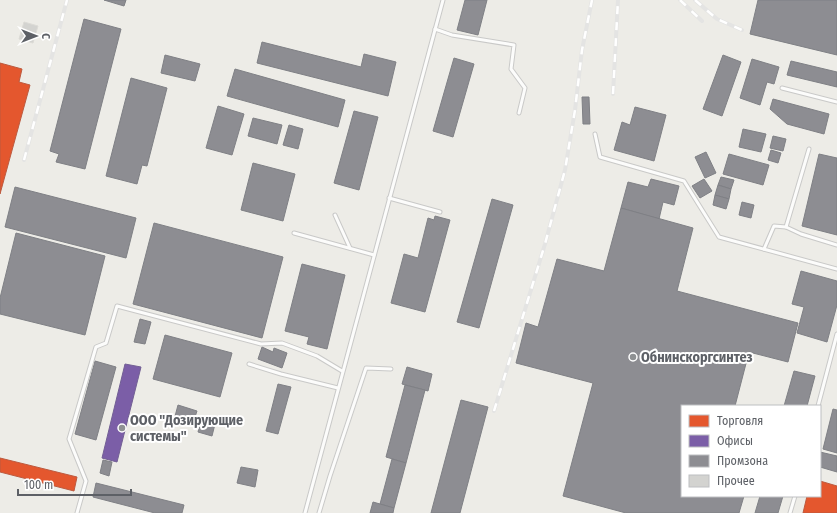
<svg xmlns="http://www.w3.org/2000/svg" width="837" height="513" font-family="'Fira Sans Condensed',sans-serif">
  <rect width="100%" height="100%" fill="#edece7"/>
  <g fill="#e4572e" stroke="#bc5a3f">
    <path d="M0,63L22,69L19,82L30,85L0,194Z"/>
    <path d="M0,458L77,477L74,491L0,472Z"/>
    <path d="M820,481L837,486V513H803L807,496H820Z"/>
  </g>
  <path fill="#7b5ea7" stroke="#725f94" d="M125,364L141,367L117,462L102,458Z"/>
  <g fill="#8d8d92" stroke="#7f8085">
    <path d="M104,0H126L124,6Z"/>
    <path d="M465,0H487L478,35L457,30Z"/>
    <path d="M758,0H837V55L750,34Z"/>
    <path d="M84,19L121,29L85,169L56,162L59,154L50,151Z"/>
    <path d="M262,42L361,67L364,54L396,62L388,96L257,63Z"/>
    <path d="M165,55L200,64L195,81L161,73Z"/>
    <path d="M723,55L741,62L722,116L703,109Z"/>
    <path d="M454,58L474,64L453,137L433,131Z"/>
    <path d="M752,59L779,67L774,84L767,82L760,105L740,98Z"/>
    <path d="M791,61L837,72V87L787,75Z"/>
    <path d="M235,69L345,100L338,127L227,96Z"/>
    <path d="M131,78L167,88L147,166L142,165L137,184L106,176Z"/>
    <path d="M582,97H589L590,124H583Z"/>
    <path d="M773,99L829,114L824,134L787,124L770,109Z"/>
    <path d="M218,106L244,114L232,155L206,148Z"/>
    <path d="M635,107L666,115L654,161L614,150L622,122L630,125Z"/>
    <path d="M354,111L378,117L359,190L334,183Z"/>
    <path d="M253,118L282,125L277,144L248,136Z"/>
    <path d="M289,125L303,129L298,149L283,145Z"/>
    <path d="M743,129L766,134L761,152L739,147Z"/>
    <path d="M773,136L786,139L783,151L770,148Z"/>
    <path d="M771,150L781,153L778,163L768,160Z"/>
    <path d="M706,152L716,173L705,178L695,157Z"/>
    <path d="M729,154L769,165L763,185L723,174Z"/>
    <path d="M819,154L837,158V235L802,226Z"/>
    <path d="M253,163L295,174L283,221L241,210Z"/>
    <path d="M721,177L734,180L731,189L718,185Z"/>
    <path d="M651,179L679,186L674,205L663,202L659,219L621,208L628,182L648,187Z"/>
    <path d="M704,179L712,191L700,198L692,186Z"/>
    <path d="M718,185L731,189L729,199L715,195Z"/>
    <path d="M15,187L136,218L126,258L5,227Z"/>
    <path d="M715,195L729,199L726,209L713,205Z"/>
    <path d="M492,199L513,205L479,328L457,322Z"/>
    <path d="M742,202L754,205L751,218L739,215Z"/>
    <path d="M621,208L693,228L677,291L798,323L788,362L749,352L735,406H682V496H744L739,513H626L563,496L593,383L516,363L526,323L538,327L557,259L604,271Z"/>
    <path d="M435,216L450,220L425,312L391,303L404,254L418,258L428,218L434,220Z"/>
    <path d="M154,223L283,257L262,338L133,304Z"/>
    <path d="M16,233L105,256L85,335L0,314V298Z"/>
    <path d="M302,264L345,275L327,349L307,344L309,337L285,331Z"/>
    <path d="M801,271L837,281V305L827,342L797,333L804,307L792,304Z"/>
    <path d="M140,319L151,322L145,344L134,342Z"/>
    <path d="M165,335L232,353L220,397L153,379Z"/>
    <path d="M262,347L273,352L274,348L287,353L282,368L258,359Z"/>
    <path d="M95,361L116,367L96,440L75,434Z"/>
    <path d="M407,367L432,374L428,391L402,384Z"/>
    <path d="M794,371L815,376L807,406H784Z"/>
    <path d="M278,384L291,387L278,434L266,431Z"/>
    <path d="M405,385L425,390L406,463L386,457Z"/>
    <path d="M461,400L488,407L460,513H431Z"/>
    <path d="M178,405L197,411L192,426L174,420Z"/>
    <path d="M833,409L837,410V453L823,449Z"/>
    <path d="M202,416L216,420L212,436L198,432Z"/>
    <path d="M820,452L837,456V472L820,467Z"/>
    <path d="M392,459L406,463L394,508L380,504Z"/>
    <path d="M103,460L112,462L109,476L100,473Z"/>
    <path d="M241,467L258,470L255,487L237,483Z"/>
    <path d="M96,483L184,505L182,513H155L93,497Z"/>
    <path d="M760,496H783L778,513H755Z"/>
    <path d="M373,502L394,508L393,513H370Z"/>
  </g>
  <path fill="#d3d3d0" stroke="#dcdbd6" d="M24,22L38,26L33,43L19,39Z"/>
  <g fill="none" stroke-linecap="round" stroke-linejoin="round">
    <defs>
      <g id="lane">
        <path d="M435,29L452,35L514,45L511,69L525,88L519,113"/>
        <path d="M782,88L837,102"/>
        <path d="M595,134L600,157L684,181L719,237L837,269"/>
        <path d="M809,149L786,227L801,234L837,245"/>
        <path d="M389,198L440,212"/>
        <path d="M335,215L350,248"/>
        <path d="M294,233L374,255"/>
        <path d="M764,249L774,226L786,227"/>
        <path d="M249,364L281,374L338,388"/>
        <path d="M818,406L837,334"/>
        <path d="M77,513L86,481L69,439L96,347L106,343L117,306L261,344L282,343L317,356L342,371"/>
        <path d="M305,513L443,0"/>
        <path d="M319,513L330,476L366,368L391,369"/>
        <path d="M790,513L795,496"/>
      </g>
    </defs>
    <use href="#lane" stroke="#c9c9c8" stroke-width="5"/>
    <use href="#lane" stroke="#fcfcfb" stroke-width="3"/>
    <defs>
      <g id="rail">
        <path d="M680,0L702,21"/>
        <path d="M695,0L717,19L742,30"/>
        <path d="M613,94L618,0"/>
        <path d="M24,160L67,0"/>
        <path d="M494,411L545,244L565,170L575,110L582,50L592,0"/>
      </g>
    </defs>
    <use href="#rail" stroke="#e4e4e3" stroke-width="4"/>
    <use href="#rail" stroke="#fff" stroke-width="2.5" stroke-dasharray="8" stroke-linecap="butt"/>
  </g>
  <g fill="#8f9193" stroke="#fff" stroke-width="1.5">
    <circle cx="633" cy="357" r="4"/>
    <circle cx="122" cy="428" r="4"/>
  </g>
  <g text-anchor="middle" stroke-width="4" stroke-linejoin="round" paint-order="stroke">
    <g font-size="14" font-weight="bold" fill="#5d6066" stroke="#fff" text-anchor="start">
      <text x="641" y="362">Обнинскоргсинтез</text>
      <text x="130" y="425">ООО "Дозирующие<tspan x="130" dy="16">системы"</tspan></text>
    </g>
  </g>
  <rect x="681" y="405" width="140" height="92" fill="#ffffff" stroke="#bebfc2"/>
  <rect x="689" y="415" width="20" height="12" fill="#e4572e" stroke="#bebfc2"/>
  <text x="717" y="425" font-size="12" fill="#5d6066">Торговля</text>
  <rect x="689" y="435" width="20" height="12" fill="#7b5ea7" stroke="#bebfc2"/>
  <text x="717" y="445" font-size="12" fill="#5d6066">Офисы</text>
  <rect x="689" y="455" width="20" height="12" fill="#8d8d92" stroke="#bebfc2"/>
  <text x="717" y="465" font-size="12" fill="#5d6066">Промзона</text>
  <rect x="689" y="475" width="20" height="12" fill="#d3d3d0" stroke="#bebfc2"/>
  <text x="717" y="485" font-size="12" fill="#5d6066">Прочее</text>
  <g transform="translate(36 36) rotate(90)" stroke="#ffffff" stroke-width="3" paint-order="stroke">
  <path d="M0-3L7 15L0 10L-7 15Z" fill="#5d6066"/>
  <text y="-6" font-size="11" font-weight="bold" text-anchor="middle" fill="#5d6066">С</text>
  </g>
  <path d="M18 489v6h113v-6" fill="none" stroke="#5d6066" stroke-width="2"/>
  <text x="24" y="489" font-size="12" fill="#5d6066" stroke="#ffffff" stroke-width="3" paint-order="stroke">100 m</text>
</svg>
